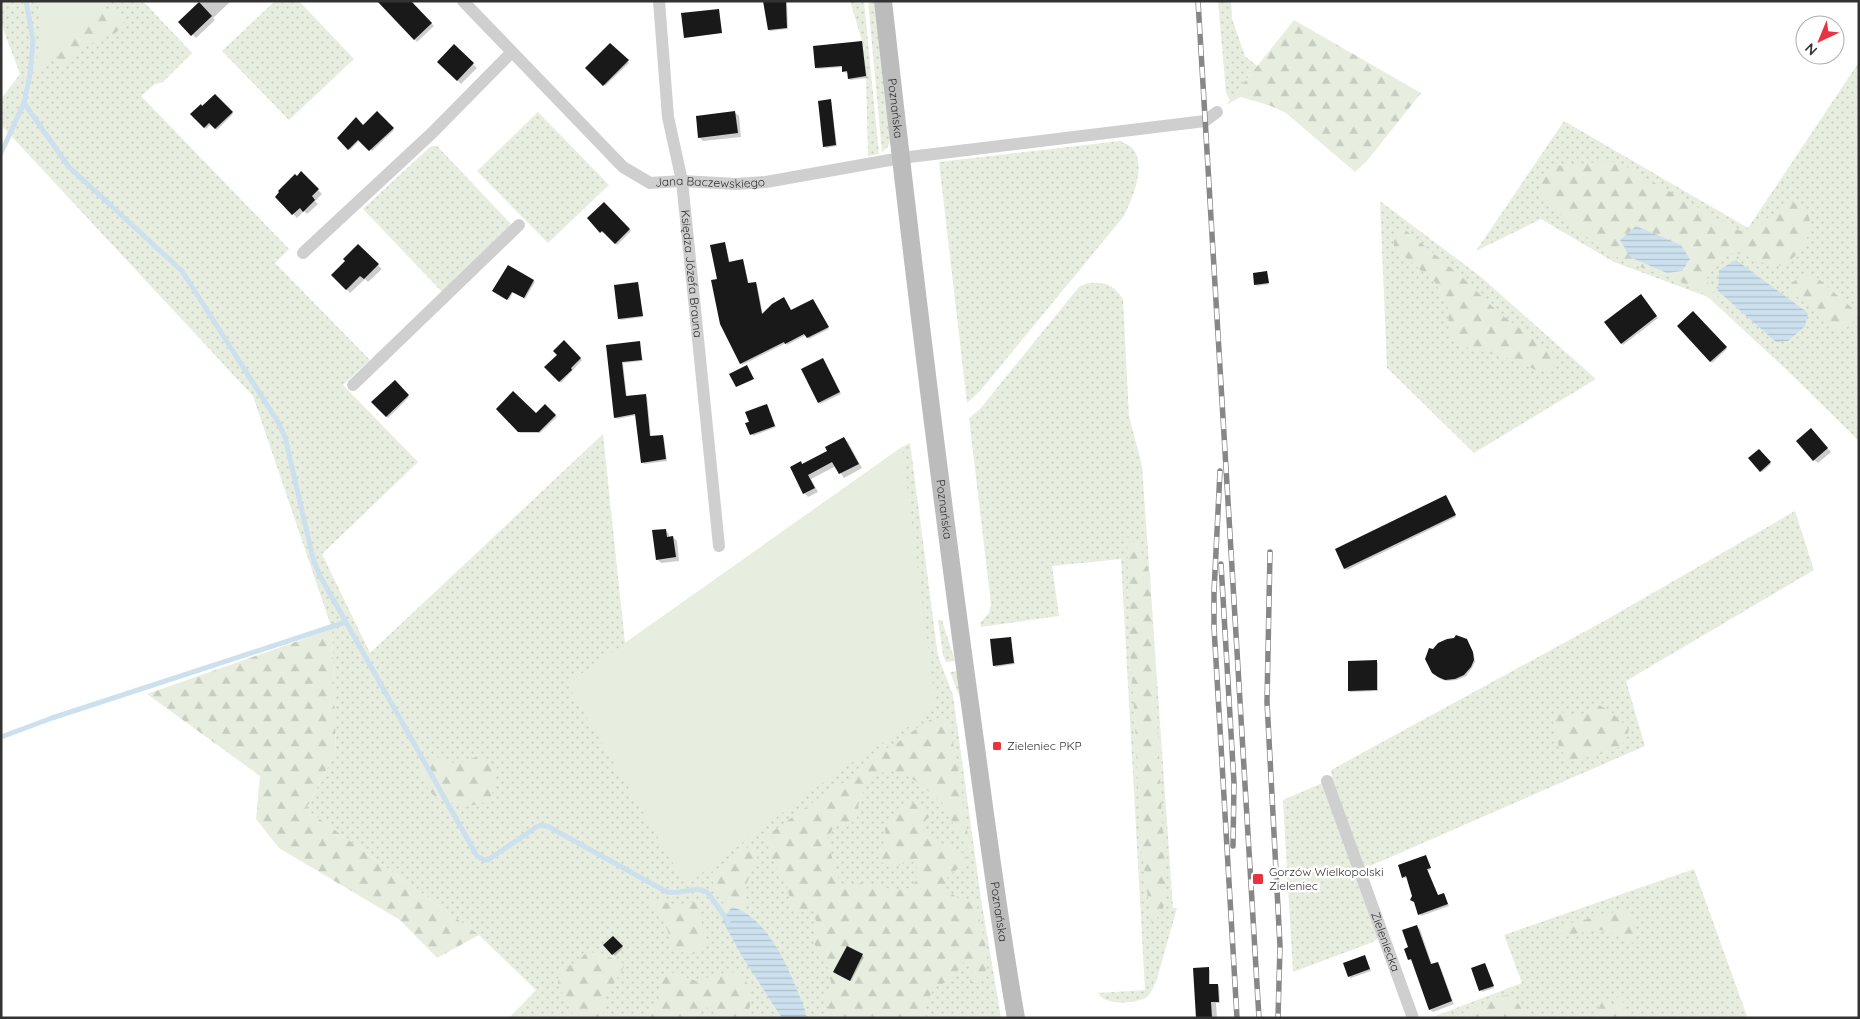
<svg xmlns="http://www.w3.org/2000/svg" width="1860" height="1019" font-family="Quicksand,sans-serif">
  <defs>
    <pattern id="grass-dots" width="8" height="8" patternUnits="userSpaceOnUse" patternTransform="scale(1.25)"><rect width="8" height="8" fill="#e7eee0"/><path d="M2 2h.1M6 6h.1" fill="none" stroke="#c7cdc1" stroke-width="1.8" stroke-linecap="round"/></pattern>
    <pattern id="forest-firs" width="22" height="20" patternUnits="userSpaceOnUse" patternTransform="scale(1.25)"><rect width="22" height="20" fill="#e7eee0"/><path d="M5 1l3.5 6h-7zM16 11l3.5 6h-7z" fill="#c7cdc1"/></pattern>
    <pattern id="water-rules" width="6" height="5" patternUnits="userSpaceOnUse" patternTransform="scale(1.25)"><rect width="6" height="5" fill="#cce0ee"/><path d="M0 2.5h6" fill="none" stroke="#b0c1cd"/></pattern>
  </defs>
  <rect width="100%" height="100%" fill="#fff"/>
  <g fill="url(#grass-dots)">
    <path d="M1,1H143L192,53L163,82L155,84L141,96L289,249L275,263L370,360L343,385L418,462L322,554L370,653L603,434L625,643L902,447L910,443L938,656L953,695L981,899L1001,1018H509L536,990L479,935L306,809L336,751L332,629L253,396L1,125V99L20,74L1,23Z"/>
    <path d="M275,1H299L354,59L289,120L222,51Z"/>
    <path d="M850,1H864L879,154L868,156L866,77L862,41Z"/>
    <path d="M868,1H875L890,138L888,147L882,152Z"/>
    <path d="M1218,1H1231L1232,19L1245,56L1257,66L1230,100L1226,93Z"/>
    <path d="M1859,62V441L1790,373L1708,297L1614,262L1541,219L1476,251L1564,121L1748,228Z"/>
    <path d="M538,112L609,185L548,243L477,171Z"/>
    <path d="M1120,141C1123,143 1127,144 1130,146C1149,161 1132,200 1124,216L980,391L967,403L939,162Z"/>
    <path d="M431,146H437L511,224L442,292L363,209Z"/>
    <path d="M1380,201L1481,277L1596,379L1474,453L1387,368Z"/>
    <path d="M1088,283C1106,282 1112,284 1123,299L1129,416L1142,466L1173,908H1177L1157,979C1154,985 1152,992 1147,997C1136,1004 1104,1006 1098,993L1145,990L1121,559L1052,566L1059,616L981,627L980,623L989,613L991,604L969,418L980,409L1074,293L1080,286Z"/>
    <path d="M1795,511L1814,570L1626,681L1645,746L1361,870L1335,796L1331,770L1604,621Z"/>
    <path d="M938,620H942L955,661L946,662L943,655Z"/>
    <path d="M958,671L960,698L950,672Z"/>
    <path d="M1327,781L1382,935L1373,942L1293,972L1283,800Z"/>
    <path d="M1694,869L1747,1016L1742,1018H1430L1522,983L1504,935Z"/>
  </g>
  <g fill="url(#forest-firs)">
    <path d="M91,5L123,14V27L114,34L87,45L61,67L53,41Z"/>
    <path d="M1294,20L1421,93L1367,161L1355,172L1286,113L1271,106L1241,97L1226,105Z"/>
    <path d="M1610,161L1627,167L1732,227L1745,233L1791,202L1804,205C1807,212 1811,219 1810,227C1810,240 1792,265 1778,266C1765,267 1748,253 1734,253C1718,253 1701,273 1710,288C1713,293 1717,296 1721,300L1717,303L1698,290L1680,281L1626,262L1597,246L1554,209L1542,195L1539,182L1547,171L1556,166Z"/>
    <path d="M1403,228L1463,278L1499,313L1552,352L1560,363L1541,372L1507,358L1458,345L1449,329L1448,308L1435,282L1394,248V234Z"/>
    <path d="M1800,276H1815L1854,310L1852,326L1836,331L1810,306L1789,291L1790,285Z"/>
    <path d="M1127,537L1139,547L1150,574L1166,896C1165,905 1160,919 1151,922L1142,852L1139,814L1136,741L1130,648Z"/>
    <path d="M332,629L336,751L306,809L479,935L437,958L400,920L279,848L256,819L260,776L147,694Z"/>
    <path d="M1596,704L1609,710L1629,729L1626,740L1615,750L1569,762L1559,747L1553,720L1560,711L1572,718L1583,714Z"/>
    <path d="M943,717L949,724L961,783L964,817L970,844L968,850C963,839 956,830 951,820C949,815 948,810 945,806C942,801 935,797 931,793C915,780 890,759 872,780C862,792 857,802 857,818L847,827L834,826L828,838L829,847L839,881L847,886L866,882L894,890L910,888L917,880V865L908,858L899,866L886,867L877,856L880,848L886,838L884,822L907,801L925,807L929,816L923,824V832C937,843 951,845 966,855L965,864L953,872L946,879V889C955,898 963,901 975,899L987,953V969L978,979L970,983L972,970L971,962L964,961L956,973L948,981L934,988L924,1007L928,1018H840L833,1015L825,1003L827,994L832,987L827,964L813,942L816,921L813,910L794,914L787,887L770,855L766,836L829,791L855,776L880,752L905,738L917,728L930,720Z"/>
    <path d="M481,755L496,769L495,787L490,799C485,801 480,804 475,805C468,806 443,802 436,797C426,790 420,774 419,763L433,756L457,764Z"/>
    <path d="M750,846L753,849L757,858L744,890L745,904L741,910L732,907L728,913L710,876C715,869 741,850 750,846Z"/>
    <path d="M655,899C674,905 680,908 698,900L705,940L701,952L687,955L673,946L667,929L659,913L646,904Z"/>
    <path d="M1622,910C1636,917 1638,928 1633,943C1621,941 1614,931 1600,930C1583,930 1575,938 1557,932L1568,924Z"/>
    <path d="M588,951L621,961L624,967L606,996V1006L602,1015L598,1018H575L558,985L559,971L578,961Z"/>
    <path d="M668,971L696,981L730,971C734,973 741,975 744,979C754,991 753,1007 744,1018H723L706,1007L695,1018H668L663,1014L657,1018H641L654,1009L659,1000V978Z"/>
    <path d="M1513,995L1527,1018H1458L1461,1014L1500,996Z"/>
    <path d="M1619,997L1624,1004L1625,1018H1597L1595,1015L1602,1002L1605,1001L1610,1009L1613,1008L1615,998Z"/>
  </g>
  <g fill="#e7eee0">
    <path d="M38,1H109L35,74L40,41Z"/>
    <path d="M902,447L936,709L834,774L686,885L567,684Z"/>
  </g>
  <g fill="url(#water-rules)">
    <path d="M1636,226L1681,245L1690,259L1682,271L1667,273L1630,257L1620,240Z"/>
    <path d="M1736,260L1808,313L1805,326L1788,341L1776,342L1718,291L1719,270Z"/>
    <path d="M732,907C766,916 788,966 799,995C802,1002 806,1010 806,1018H783L780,1015L743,958L722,920Z"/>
  </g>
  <g fill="#0003">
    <path d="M201,1H231L213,18L215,20L196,38L180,22Z"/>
    <path d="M379,1H410L434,26L417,42Z"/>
    <path d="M765,1H787L788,29L770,31L769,30Z"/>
    <path d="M862,42L867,78L850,80L848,72L845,73L843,67L818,69L816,68Z"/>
    <path d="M610,45L629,63L605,86L586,68Z"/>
    <path d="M454,46L477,68L461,84L438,62Z"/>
    <path d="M215,96L233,114L217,130L211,124L206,129L192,114Z"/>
    <path d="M831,101L837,146L826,148L824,146Z"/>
    <path d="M377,113L394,130L372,151L360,140L350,150L339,138L363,126Z"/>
    <path d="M735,113L739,116L741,137L703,141L699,137Z"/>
    <path d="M301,173L322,194L315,201L318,204L307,214L304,211L297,218L276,197Z"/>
    <path d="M604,204L631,231L617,245L604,232L603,233L589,219Z"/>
    <path d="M725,244L730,263L743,260L749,284L755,283L757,284L763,315L791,311L814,302L829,329L809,339L806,335L787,345L786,343L742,365L721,324L712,281L718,280Z"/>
    <path d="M358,246L382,269L368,282L365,279L350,293L332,275L347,261Z"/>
    <path d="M508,266L535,282L525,299L513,292L509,300L495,292Z"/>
    <path d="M1267,272L1269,284L1257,286L1255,284Z"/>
    <path d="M638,283L643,317L621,320L619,318Z"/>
    <path d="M1643,297L1658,318L1623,345L1622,343Z"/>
    <path d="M1693,312L1727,349L1712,363L1679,326Z"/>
    <path d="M564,342L582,360L561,383L546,367L559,355Z"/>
    <path d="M639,342L643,361L623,363L627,398L645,396L647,397L651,437L662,436L664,438L667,461L644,464L637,415L617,419L615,417L607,346Z"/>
    <path d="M824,361L841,394L820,404L802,369Z"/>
    <path d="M395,382L409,397L388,418L373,403Z"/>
    <path d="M545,405L557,417L540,433H520L497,409L536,415Z"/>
    <path d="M768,407L776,427L753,436L747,423Z"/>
    <path d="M1814,434L1831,452L1818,463L1814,460Z"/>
    <path d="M844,438L848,442L862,468L844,478L836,466L811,479L818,492L808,497L804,493L802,465L829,452Z"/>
    <path d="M1759,450L1771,464L1762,472L1750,458Z"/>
    <path d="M1447,498L1456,517L1347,570L1345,569L1336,550Z"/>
    <path d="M665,530L669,534V538L673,537L677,541L679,561L661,563L657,559Z"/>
    <path d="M1010,638L1015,664L996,667L994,665Z"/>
    <path d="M1468,642L1474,655L1475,662L1472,668L1466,676L1457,680L1447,681L1440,679L1433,672V650Z"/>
    <path d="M1376,662L1378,663V691L1350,692L1349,690Z"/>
    <path d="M1426,857L1431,869L1427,871L1438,896L1444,894L1449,906L1421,916L1408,877L1405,878L1403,877Z"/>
    <path d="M1417,927L1420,929L1432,965L1437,963L1440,966L1454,1004L1433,1012L1430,1009L1413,962L1409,959L1410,948Z"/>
    <path d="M613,937L623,948L615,956L605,945Z"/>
    <path d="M848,948L864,957L851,981L836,974Z"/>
    <path d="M1365,957L1371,971L1351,978L1349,977Z"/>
    <path d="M1485,964L1494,988L1482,992L1472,969Z"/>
    <path d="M1208,968L1210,970V985L1219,986L1220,1003H1216L1217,1018H1197Z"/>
  </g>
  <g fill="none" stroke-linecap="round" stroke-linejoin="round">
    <g stroke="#cce0ee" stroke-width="5">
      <path d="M26,1L33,40L30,74L24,103L69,167L182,271L278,422L285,437L313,558L319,574L477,856L484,860H488L535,828L541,825L549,827L667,892C683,895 696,884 708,893L728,921"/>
      <path d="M1,153L24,103"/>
      <path d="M1,737L52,718L346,622"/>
    </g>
  </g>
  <g fill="#191919">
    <path d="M377,1H411L432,23L414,40Z"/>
    <path d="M763,1H786L787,28L768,30Z"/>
    <path d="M199,2L212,16L191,36L178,22Z"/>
    <path d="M719,9L722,33L684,38L681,13Z"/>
    <path d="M862,41L866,76L848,79L847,71L842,72V66L815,68L813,46Z"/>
    <path d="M610,43L629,60L603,86L585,68Z"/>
    <path d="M454,44L474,63L457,81L437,62Z"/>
    <path d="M215,94L233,112L215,129L209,123L204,128L190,114L201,104L202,106Z"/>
    <path d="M831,99L836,145L823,147L818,101Z"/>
    <path d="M377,111L394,128L369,151L358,140L348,150L337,138L356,117L363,125Z"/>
    <path d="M735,111L738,133L698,138L696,116Z"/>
    <path d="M301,171L319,189L312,196L315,200L303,212L300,208L292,215L275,197L279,192L278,191L295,174L297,176Z"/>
    <path d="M604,202L630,229L615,244L602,231L600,233L587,218Z"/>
    <path d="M725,242L729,262L743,259L748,283L756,282L762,314L772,304L784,297L791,310L813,299L829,327L807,338L804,334L785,344L784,342L740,364L720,324L711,280L717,279L710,245Z"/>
    <path d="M358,244L379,264L364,279L360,276L346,290L331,275L345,261L343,259Z"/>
    <path d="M508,265L534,280L524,298L512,292L507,300L492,291Z"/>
    <path d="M1267,271L1269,283L1254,285L1253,273Z"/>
    <path d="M638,282L643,316L618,319L614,285Z"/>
    <path d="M1641,294L1657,316L1621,344L1604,322Z"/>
    <path d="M1693,311L1727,347L1710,362L1677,326Z"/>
    <path d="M564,340L581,358L571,368L572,370L559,382L544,367L557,355L553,351Z"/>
    <path d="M640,341L642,360L622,362L626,396L646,394L650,436L663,435L666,459L641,463L635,414L614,418L606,345Z"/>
    <path d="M823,358L840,392L818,403L801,369Z"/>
    <path d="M747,365L754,379L736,387L729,374Z"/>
    <path d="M395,380L409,395L386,417L371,402Z"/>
    <path d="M513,391L536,413L545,404L556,415L539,432H518L496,409Z"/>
    <path d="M767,404L775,426L750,435L745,423L749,422L745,412Z"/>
    <path d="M1811,428L1828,448L1813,461L1796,441Z"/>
    <path d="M844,437L859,464L839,474L832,462L808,475L815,488L803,494L790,467L801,461L802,464L827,451L825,447Z"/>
    <path d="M1759,449L1771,462L1760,472L1748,458Z"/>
    <path d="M1446,495L1456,515L1344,569L1335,549Z"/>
    <path d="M666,529L667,537L673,536L676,557L656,560L652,530Z"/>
    <path d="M1456,635L1467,639L1473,652L1474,660L1471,667L1464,675L1455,679L1445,680L1438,677L1432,673L1425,659L1429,648L1433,649L1438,643L1447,639L1454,638Z"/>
    <path d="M1011,637L1014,663L993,666L990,639Z"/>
    <path d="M1377,660V690L1348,691V661Z"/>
    <path d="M1426,855L1431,868L1427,869L1438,895L1444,893L1448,904L1418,915L1414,902L1410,900L1412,896L1406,876L1402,878L1398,865Z"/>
    <path d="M1417,925L1431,964L1438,962L1452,1001L1429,1010L1411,959L1408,960L1404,949L1408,947L1402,930Z"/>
    <path d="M613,936L623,946L612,955L603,945Z"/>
    <path d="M847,946L863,954L850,981L833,972Z"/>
    <path d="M1365,955L1370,969L1348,977L1343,963Z"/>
    <path d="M1485,963L1494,986L1479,991L1471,968Z"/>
    <path d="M1209,967V984H1218L1219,1002H1211L1212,1018H1196L1193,968Z"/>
  </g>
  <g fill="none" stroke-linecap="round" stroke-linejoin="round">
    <g stroke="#cfcfcf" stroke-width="12">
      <path id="s1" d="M463,1L623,167L650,183L682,181L736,184L766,182L901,158L1205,121L1217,112"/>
      <path id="s2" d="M659,1L668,117L682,181L719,546"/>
      <path d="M303,253L432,133L512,52"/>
      <path d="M353,385L519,225"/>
      <path id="s3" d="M1327,781L1413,1018"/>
    </g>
    <path stroke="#bcbcbc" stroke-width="18" id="s4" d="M883,1C909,233 937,465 969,697C984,804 997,911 1016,1018"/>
    <defs>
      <g id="rail">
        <path d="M1198,1L1259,1018"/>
        <path d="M1220,471L1214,592V627L1237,1018"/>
        <path d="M1270,552L1267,702L1280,946L1278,1018"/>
        <path d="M1221,564L1234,783L1233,846"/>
      </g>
    </defs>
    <use href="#rail" stroke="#878787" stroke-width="5.5"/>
    <use href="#rail" stroke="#fff" stroke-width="4" stroke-dasharray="11" stroke-linecap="butt"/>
  </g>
  <g fill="#e83440" stroke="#fff" stroke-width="2">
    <rect x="992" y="741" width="10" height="10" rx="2.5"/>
    <rect x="1252" y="873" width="12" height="12" rx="2.5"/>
  </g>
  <g text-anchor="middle" stroke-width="5" stroke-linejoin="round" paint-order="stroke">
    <g font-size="12" fill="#323232" stroke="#fff">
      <text dy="4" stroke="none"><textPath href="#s4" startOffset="108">Poznańska</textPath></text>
      <text dy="4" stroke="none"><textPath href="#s1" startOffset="322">Jana Baczewskiego</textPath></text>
      <text dy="4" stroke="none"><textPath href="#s2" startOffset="275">Księdza Józefa Brauna</textPath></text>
      <text dy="4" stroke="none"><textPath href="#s4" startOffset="512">Poznańska</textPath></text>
      <text dy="4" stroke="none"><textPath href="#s4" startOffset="918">Poznańska</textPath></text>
      <text dy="4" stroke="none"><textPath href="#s3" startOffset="171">Zieleniecka</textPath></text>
    </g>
    <g font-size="12" fill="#323232" stroke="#fff" text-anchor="start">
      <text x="1007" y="750">Zieleniec PKP</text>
      <text x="1269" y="876">Gorzów Wielkopolski<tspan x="1269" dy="14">Zieleniec</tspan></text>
    </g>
  </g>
  <rect width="1860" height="1019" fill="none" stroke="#323232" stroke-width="5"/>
  <g transform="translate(1820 40) rotate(224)"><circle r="24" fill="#ffffff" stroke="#adadad"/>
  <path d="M0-4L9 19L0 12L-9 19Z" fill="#e83440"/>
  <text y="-8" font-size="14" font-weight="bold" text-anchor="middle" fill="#323232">N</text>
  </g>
</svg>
